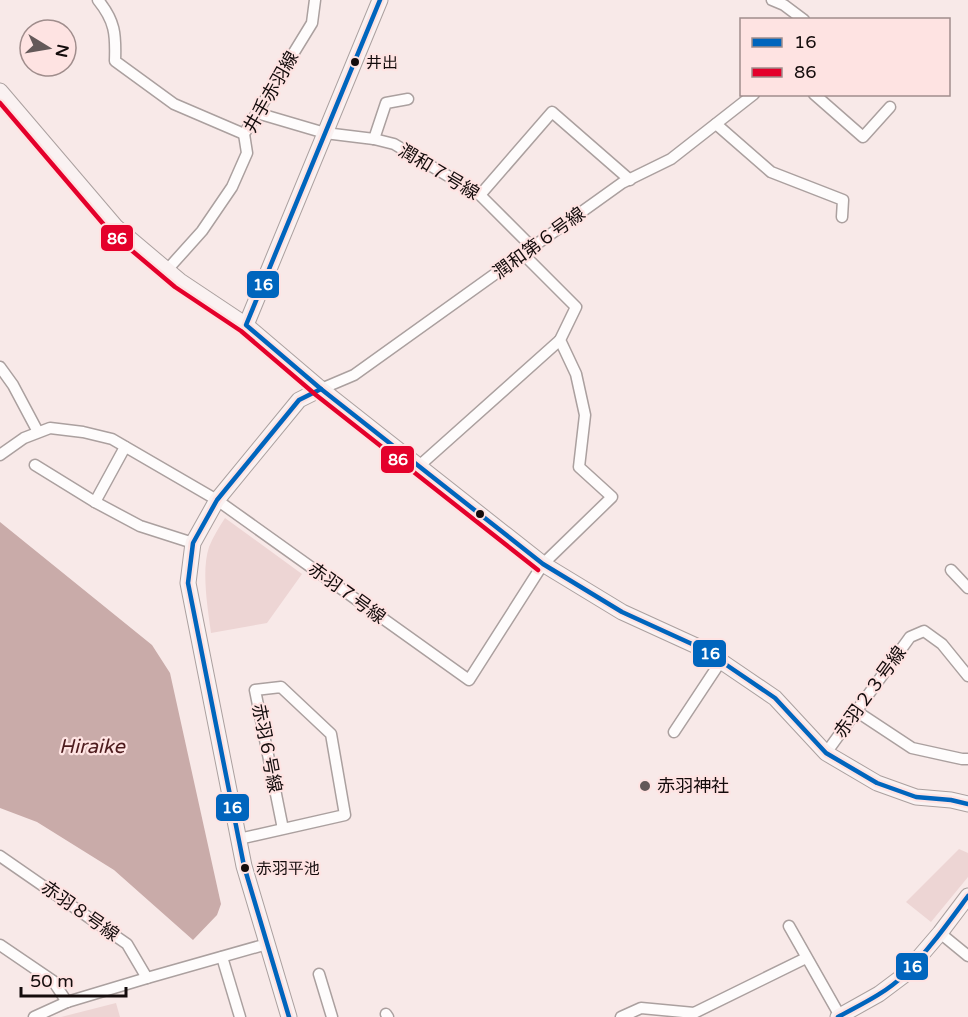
<svg xmlns="http://www.w3.org/2000/svg" width="968" height="1017" font-family="'Varela Round','Noto Sans JP',sans-serif">
  <rect width="100%" height="100%" fill="#f8e9e8"/>
  <g fill="#edd5d4">
    <path d="M225,518L302,574L267,623L211,633C208,609 201,571 209,547C213,537 219,527 225,518Z"/>
    <path d="M959,849L968,853V877L931,922L906,902Z"/>
    <path d="M116,1003L120,1017H61Z"/>
  </g>
  <path fill="#c9aba9" d="M0,522L152,645L170,673L221,904L217,915L193,940L114,870L37,822L0,808Z"/>
  <g fill="none" stroke-linecap="round" stroke-linejoin="round">
    <defs>
      <g id="street">
        <path d="M98,0C115,21 116,34 115,61L174,104L244,134"/>
        <path d="M772,0L784,5L804,20"/>
        <path d="M814,94L863,137L890,107"/>
        <path d="M257,113L325,133L374,139L394,144L480,195L533,248"/>
        <path d="M716,124L771,172L843,200L842,217"/>
        <path d="M374,139L386,103L408,99"/>
        <path d="M480,195L552,112L630,180"/>
        <path d="M167,270L202,231L232,187L247,153L244,134L312,23L315,0"/>
        <path d="M0,367L13,385L38,432"/>
        <path d="M321,389L354,375L622,183L671,159L754,94"/>
        <path d="M0,455L24,438L50,428L83,432L112,439L217,500L469,680L543,564L612,497L579,467L585,415L576,374L560,340L576,307L524,255"/>
        <path d="M35,465L95,502L140,526L193,543"/>
        <path d="M419,466L560,340"/>
        <path d="M95,502L125,447"/>
        <path d="M951,570L968,588"/>
        <path d="M856,711L912,748L962,759H968"/>
        <path d="M674,732L721,661"/>
        <path d="M826,753L910,637L924,631L942,644L968,676"/>
        <path d="M239,839L345,815L331,734L281,687L255,690L283,829"/>
        <path d="M0,856L127,944L147,978"/>
        <path d="M789,926L840,1016"/>
        <path d="M940,933L968,956"/>
        <path d="M0,945L53,981L67,1002"/>
        <path d="M222,957L240,1017"/>
        <path d="M319,974L332,1017"/>
        <path d="M386,1014L388,1017"/>
        <path d="M34,1017L67,1002L147,978L267,944"/>
        <path d="M621,1017L641,1008L694,1013L806,958"/>
      </g>
      <g id="secondary">
        <path d="M0,91L116,227L180,281L246,325L321,389L543,564L622,612L703,649L775,698L826,753L877,783L916,797L951,800L968,804"/>
        <path d="M246,325L380,0"/>
        <path d="M289,1017L244,866L188,583L193,543L217,500L299,400L321,389"/>
        <path d="M838,1017L879,994L903,976L940,933L968,896"/>
      </g>
    </defs>
    <use href="#street" stroke="#aba09f" stroke-width="13"/>
    <use href="#secondary" stroke="#aba09f" stroke-width="17"/>
    <use href="#street" stroke="#fefcfc" stroke-width="10"/>
    <use href="#secondary" stroke="#faf2f2" stroke-width="15"/>
    <defs>
      <g id="bus-1">
        <path d="M380,0L246,325L321,389L543,564L622,612L703,649L775,698L826,753L877,783L916,797L951,800L968,804"/>
        <path d="M289,1017L244,866L188,583L193,543L217,500L299,400L321,389"/>
        <path d="M838,1017C860,1005 886,993 904,975C928,951 948,923 968,896"/>
      </g>
      <path id="bus-2" d="M0,103L111,233L175,287L241,331L316,395L538,570"/>
    </defs>
    <use href="#bus-1" stroke="#fee3e2" stroke-width="9"/>
    <use href="#bus-2" stroke="#fee3e2" stroke-width="9"/>
    <use href="#bus-1" stroke="#0065bd" stroke-width="4.5"/>
    <use href="#bus-2" stroke="#e4002b" stroke-width="4.5"/>
  </g>
  <g fill="#140c0c" stroke="#fee3e2" stroke-width="2">
    <circle cx="355" cy="62" r="5"/>
    <circle cx="480" cy="514" r="5"/>
    <circle cx="245" cy="868" r="5"/>
  </g>
  <circle fill="#645959" stroke="#fee3e2" stroke-width="2" cx="645" cy="786" r="6"/>
  <g text-anchor="middle" stroke-width="4.5" stroke-linejoin="round" paint-order="stroke">
    <g font-size="16" fill="#140c0c" stroke="#fee3e2" text-anchor="start">
      <text x="366" y="68">井出</text>
      <text x="256" y="874">赤羽平池</text>
    </g>
    <g font-size="18" fill="#140c0c" stroke="#fee3e2">
      <text transform="translate(271 92) rotate(-60)" y="6">井手赤羽線</text>
      <text transform="translate(439 172) rotate(31)" y="6">潤和７号線</text>
      <text transform="translate(539 243) rotate(-36)" y="6">潤和第６号線</text>
      <text transform="translate(347 593) rotate(36)" y="6">赤羽７号線</text>
      <text transform="translate(870 692) rotate(-54)" y="6">赤羽２３号線</text>
      <text transform="translate(267 748) rotate(79)" y="6">赤羽６号線</text>
      <text transform="translate(80 911) rotate(35)" y="6">赤羽８号線</text>
    </g>
    <g font-size="18" fill="#140c0c" stroke="#fee3e2" text-anchor="start">
      <text x="657" y="792">赤羽神社</text>
    </g>
    <g font-size="20" font-style="italic" fill="#4d1b1d" stroke="#fee3e2">
      <text x="92" y="753">Hiraike</text>
    </g>
  </g>
  <g stroke="#fee3e2" stroke-width="2">
    <rect x="100" y="224" width="34" height="28" rx="6" fill="#e4002b"/>
    <rect x="246" y="270" width="34" height="29" rx="6" fill="#0065bd"/>
    <rect x="380" y="445" width="35" height="29" rx="6" fill="#e4002b"/>
    <rect x="692" y="639" width="35" height="29" rx="6" fill="#0065bd"/>
    <rect x="215" y="793" width="35" height="29" rx="6" fill="#0065bd"/>
    <rect x="895" y="952" width="34" height="29" rx="6" fill="#0065bd"/>
  </g>
  <g font-size="16" text-anchor="middle" font-weight="bold" fill="#fff">
    <text x="117" y="244">86</text>
    <text x="263" y="290">16</text>
    <text x="398" y="465">86</text>
    <text x="710" y="659">16</text>
    <text x="232" y="813">16</text>
    <text x="912" y="972">16</text>
  </g>
  <rect x="740" y="18" width="210" height="78" fill="#fee3e2" stroke="#a08d8c" stroke-width="1.5"/>
  <rect x="752" y="38" width="30" height="9" fill="#0065bd" stroke="#a08d8c" stroke-width="1.5"/>
  <text x="794" y="48" font-size="18" fill="#140c0c">16</text>
  <rect x="752" y="68" width="30" height="9" fill="#e4002b" stroke="#a08d8c" stroke-width="1.5"/>
  <text x="794" y="78" font-size="18" fill="#140c0c">86</text>
  <g transform="translate(48 48) rotate(101)"><circle r="28" fill="#fee3e2" stroke="#a08d8c" stroke-width="1.5"/>
  <path d="M0-4.5L10 22L0 15L-10 22Z" fill="#645959"/>
  <text y="-9" font-size="16" font-weight="bold" text-anchor="middle" fill="#140c0c">N</text>
  </g>
  <path d="M21 987v9h105v-9" fill="none" stroke="#140c0c" stroke-width="3"/>
  <text x="30" y="987" font-size="18" fill="#140c0c" stroke="#fee3e2" stroke-width="4.5" paint-order="stroke">50 m</text>
</svg>
